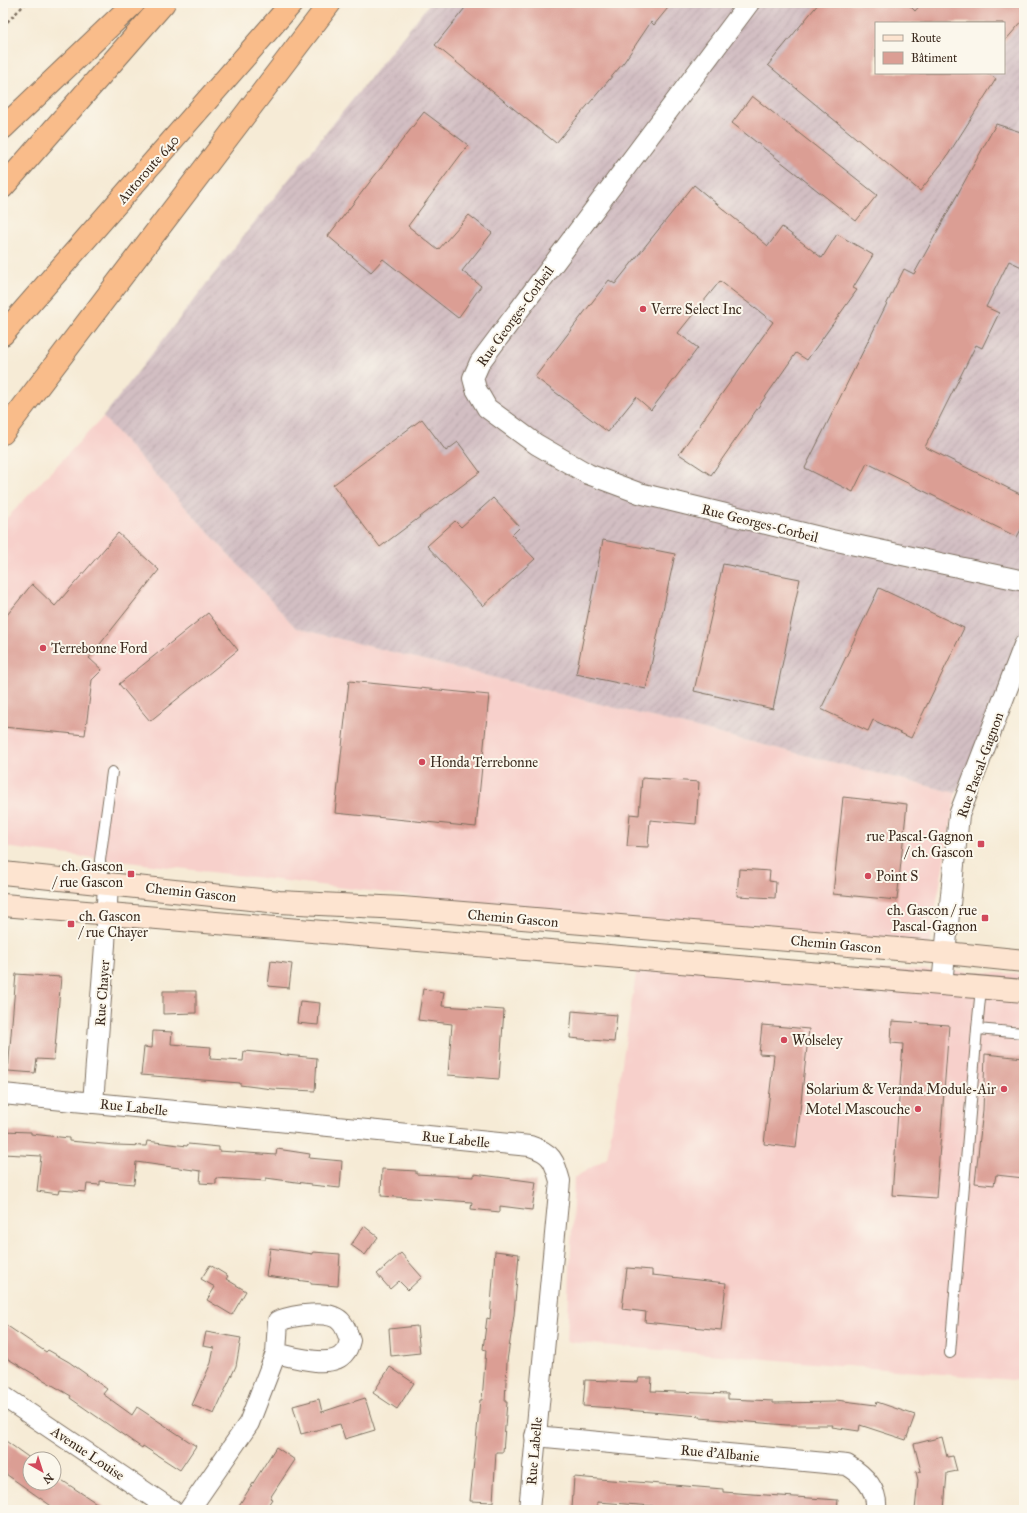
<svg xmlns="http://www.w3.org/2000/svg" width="1027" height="1513" font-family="'IM FELL Great Primer',serif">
  <defs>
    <pattern id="industrial-furrows" width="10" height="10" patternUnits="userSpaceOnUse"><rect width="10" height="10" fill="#d2bec2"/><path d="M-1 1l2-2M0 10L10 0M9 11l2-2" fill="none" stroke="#b5a3a6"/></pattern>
  </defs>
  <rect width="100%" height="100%" fill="#fbf7ec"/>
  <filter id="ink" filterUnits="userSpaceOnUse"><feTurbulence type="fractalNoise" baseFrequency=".025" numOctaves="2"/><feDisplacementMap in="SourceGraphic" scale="8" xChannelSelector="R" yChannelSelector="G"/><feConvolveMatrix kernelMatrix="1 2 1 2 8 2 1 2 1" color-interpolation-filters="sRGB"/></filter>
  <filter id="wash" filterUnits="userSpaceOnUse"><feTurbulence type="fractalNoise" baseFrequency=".012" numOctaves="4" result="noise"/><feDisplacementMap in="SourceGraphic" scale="16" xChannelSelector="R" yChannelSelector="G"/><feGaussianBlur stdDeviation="0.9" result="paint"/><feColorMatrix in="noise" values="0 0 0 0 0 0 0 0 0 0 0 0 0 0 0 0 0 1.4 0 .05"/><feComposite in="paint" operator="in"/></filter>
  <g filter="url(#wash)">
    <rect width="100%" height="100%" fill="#f6ebd6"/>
    <g fill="#f7d0cb">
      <path d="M103,417L296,628L956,793L927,958L3,847V522Z"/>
      <path d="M638,962L1024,974V1381L567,1342L574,1178L607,1158Z"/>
    </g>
    <path fill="url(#industrial-furrows)" fill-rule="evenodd" d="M430,3H1024V637L956,793L296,628L103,417L245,234ZM876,23H1004V73H876Z"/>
    <g id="blocks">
      <g fill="#db9e94">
        <path d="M469,3H672L654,25L651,22L624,62L556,143L435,45Z"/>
        <path d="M819,3H907L915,11L922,3H1024V19L1004,42V23H876V73H988L996,79L946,158L920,191L768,65Z"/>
        <path d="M752,96L877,195L856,221L732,123Z"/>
        <path d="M424,112L468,145L408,226L438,250L469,215L492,233L462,271L481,286L458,318L383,259L371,272L328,236Z"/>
        <path d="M996,124L1024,133V268L1009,261L986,307L999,313L982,348L976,345L925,447L1024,496V524L1017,537L867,463L853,492L805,468L904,269L914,274Z"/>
        <path d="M694,185L768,246L782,227L822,258L837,234L873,255L853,288L857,290L807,360L796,353L711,475L679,454L773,322L720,281L678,333L698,348L651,410L636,397L608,432L535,377L609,280L615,284Z"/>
        <path d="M422,419L446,451L458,442L480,472L380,547L333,485Z"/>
        <path d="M493,498L520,527L512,535L535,559L483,606L427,546L455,521L461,527Z"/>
        <path d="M118,533L159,570L89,658L102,670L92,680L85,735L3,727V620L32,584L55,606Z"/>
        <path d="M603,540L675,554L646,689L576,674Z"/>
        <path d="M723,564L800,579L773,709L694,691Z"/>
        <path d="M879,588L964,628L911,738L873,720L868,731L821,709Z"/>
        <path d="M208,613L238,650L150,721L119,684Z"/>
        <path d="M349,681L489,695L476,827L335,813Z"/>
        <path d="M642,778L699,782L696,824L650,820L648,847L627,846L630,814L639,815Z"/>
        <path d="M843,797L907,804L897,900L833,894Z"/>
        <path d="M739,869L770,871L769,881L776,882L775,898L737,896Z"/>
        <path d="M271,961L292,964L289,988L268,986Z"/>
        <path d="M16,974L61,977L54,1060L37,1059L35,1073L8,1071Z"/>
        <path d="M423,989L444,992L442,1006L504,1010L499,1079L448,1075L452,1024L418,1020Z"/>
        <path d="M163,991H196V1013L163,1014Z"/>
        <path d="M300,1001L320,1003L318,1025L297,1023Z"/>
        <path d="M572,1011L617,1015L614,1042L570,1038Z"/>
        <path d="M892,1021L949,1025L936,1198L892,1195L903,1044L891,1043Z"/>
        <path d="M762,1025L809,1029L796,1148L764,1144L774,1055L759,1054Z"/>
        <path d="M153,1031L172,1032L171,1044L211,1047L210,1059L243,1061L244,1051L317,1058L315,1091L272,1089L240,1085V1083L141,1075L144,1047L152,1048Z"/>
        <path d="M985,1054L1024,1058V1178L996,1175L994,1185L975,1183L983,1110Z"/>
        <path d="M4,1131L31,1132V1134L69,1138V1141L115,1145L146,1146L147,1141L187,1146L188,1144L219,1147V1151L276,1155L277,1149L310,1154L309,1158L342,1161L340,1188L311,1185V1184L266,1178V1181L216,1178V1184L200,1183L201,1171L136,1162L134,1184L100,1181V1185L87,1184L86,1192L59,1190L58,1194L37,1191L41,1156L3,1154Z"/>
        <path d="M382,1169L416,1171V1174L474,1177V1174L536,1182L532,1210L500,1206V1212L471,1209L472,1202L381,1196Z"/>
        <path d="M364,1226L378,1237L365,1255L351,1245Z"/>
        <path d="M270,1248L313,1254V1252L340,1254L338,1286L311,1284V1282L266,1276Z"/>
        <path d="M495,1251L519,1254L514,1315L507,1361L505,1402H507L503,1452H496L493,1502L470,1501L480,1400H482L486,1350L483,1349L487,1318L490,1319Z"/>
        <path d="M401,1253L422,1277L408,1290L399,1281L390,1289L377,1274Z"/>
        <path d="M210,1265L228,1276L226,1279L246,1291L232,1315L207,1300L215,1287L201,1279Z"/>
        <path d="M627,1268L652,1270V1275L726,1283L721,1330L645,1322L646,1312L622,1309Z"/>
        <path d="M3,1323L46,1352L48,1350L69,1362L107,1389L103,1394L132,1415L137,1407L196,1446L180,1470L143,1446L142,1448L70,1398L71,1396L3,1356Z"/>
        <path d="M417,1326L420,1353L391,1356L389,1329Z"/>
        <path d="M206,1332L241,1338L236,1366L214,1414L192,1405L211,1363L214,1348L203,1346Z"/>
        <path d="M390,1367L414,1383L397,1409L373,1393Z"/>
        <path d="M639,1378H652L651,1391L728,1394V1399L773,1401V1403L836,1402V1400L876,1405L877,1402L915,1415L906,1440L860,1425L859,1431L832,1427L833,1425H787L700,1418V1416L614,1409V1408L583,1406L585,1380L638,1382Z"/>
        <path d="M365,1398L375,1430L345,1439L340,1424L301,1434L293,1406L319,1399L322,1412Z"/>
        <path d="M942,1437L947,1457L953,1456L957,1471L947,1473L944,1510H915L918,1480L916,1472L921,1471L914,1444Z"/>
        <path d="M3,1439L31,1459H30V1483H54V1475L107,1510H57L3,1472Z"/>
        <path d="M276,1447L295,1460L270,1498L272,1499L265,1510H236Z"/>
        <path d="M574,1477L723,1489V1492L838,1500L837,1510H653V1506L597,1502V1510L572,1508Z"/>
      </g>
    </g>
  </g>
  <g filter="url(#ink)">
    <use href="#blocks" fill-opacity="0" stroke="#7c6e5e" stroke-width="1"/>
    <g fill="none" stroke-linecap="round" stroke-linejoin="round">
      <defs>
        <g id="lane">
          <path d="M108,883L101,871L100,860L112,772"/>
          <path d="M981,988L977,1029L1024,1033"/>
          <path d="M950,1353L977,1029"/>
        </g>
        <g id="street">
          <path d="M749,3L480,362L473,378L476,389L487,408L536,444L588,474L639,493L832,540L1024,581"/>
          <path d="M942,984L959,815L1024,645"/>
          <path d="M3,1094L530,1146C552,1153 554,1160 560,1181L529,1510"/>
          <path d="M93,1103L105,945L108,883"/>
          <path d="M3,1396L172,1510"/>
          <path d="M535,1436L847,1465C864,1475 878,1489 876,1510"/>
          <path d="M189,1510L249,1423L276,1353L278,1321C292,1316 331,1308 342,1323C346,1328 348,1335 350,1340C349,1344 348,1349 345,1352C333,1370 293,1357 276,1353"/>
        </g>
        <g id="secondary">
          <path d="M3,873L279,902L402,908L946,953L1024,961"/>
          <path d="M3,905L1024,991"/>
        </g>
        <g id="highway">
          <path d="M3,128L134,3"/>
          <path d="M3,187L164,3"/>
          <path d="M3,334L292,3"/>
          <path d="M3,433L330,3"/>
        </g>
      </defs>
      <use href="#lane" stroke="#7c6e5e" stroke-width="12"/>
      <use href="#street" stroke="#7c6e5e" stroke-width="22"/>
      <use href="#secondary" stroke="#7c6e5e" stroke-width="24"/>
      <use href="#highway" stroke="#7c6e5e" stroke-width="24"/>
      <path stroke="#7c6e5e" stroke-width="2.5" stroke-dasharray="3 3" stroke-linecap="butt" d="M3,26L26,3"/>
      <use href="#lane" stroke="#fff" stroke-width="10"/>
      <use href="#street" stroke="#fff" stroke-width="20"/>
      <use href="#secondary" stroke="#fde4d0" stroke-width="22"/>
      <use href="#highway" stroke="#f9bc8a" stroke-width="22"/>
    </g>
  </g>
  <g fill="#d1495b" stroke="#fbf7ec" stroke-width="1.5">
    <circle cx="643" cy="309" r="4"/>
    <circle cx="43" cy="648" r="4"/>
    <circle cx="422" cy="762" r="4"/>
    <rect x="977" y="840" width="8" height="8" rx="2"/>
    <rect x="127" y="870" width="8" height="8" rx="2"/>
    <circle cx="868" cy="876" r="4"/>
    <rect x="981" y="914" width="8" height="8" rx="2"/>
    <rect x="67" y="920" width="8" height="8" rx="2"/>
    <circle cx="784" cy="1040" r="4"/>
    <circle cx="1004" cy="1089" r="4"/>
    <circle cx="918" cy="1109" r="4"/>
  </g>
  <g text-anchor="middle" stroke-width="4" stroke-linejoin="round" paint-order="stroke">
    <g font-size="14" fill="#3b2a1e" stroke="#fbf7ec">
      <text transform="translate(148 169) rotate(-49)" y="5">Autoroute 640</text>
      <text transform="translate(515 316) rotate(-54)" y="5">Rue Georges-Corbeil</text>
      <text transform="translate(760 523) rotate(14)" y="5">Rue Georges-Corbeil</text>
      <text transform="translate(980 765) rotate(-70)" y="5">Rue Pascal-Gagnon</text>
      <text transform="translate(191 892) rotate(6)" y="5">Chemin Gascon</text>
      <text transform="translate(513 918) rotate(5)" y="5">Chemin Gascon</text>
      <text transform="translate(836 944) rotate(5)" y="5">Chemin Gascon</text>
      <text transform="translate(102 993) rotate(-86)" y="5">Rue Chayer</text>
      <text transform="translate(134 1107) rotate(6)" y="5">Rue Labelle</text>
      <text transform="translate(456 1139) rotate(6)" y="5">Rue Labelle</text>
      <text transform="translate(534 1451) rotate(-85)" y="5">Rue Labelle</text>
      <text transform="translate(88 1453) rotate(34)" y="5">Avenue Louise</text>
      <text transform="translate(720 1453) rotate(5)" y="5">Rue d'Albanie</text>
    </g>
    <g font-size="14" fill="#3b2a1e" stroke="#fbf7ec" text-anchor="start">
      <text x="651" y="314">Verre Select Inc</text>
      <text x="51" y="653">Terrebonne Ford</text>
      <text x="430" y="767">Honda Terrebonne</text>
      <text x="973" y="841" text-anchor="end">rue Pascal-Gagnon<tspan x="973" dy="16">/ ch. Gascon</tspan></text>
      <text x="123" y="871" text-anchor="end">ch. Gascon<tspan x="123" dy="16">/ rue Gascon</tspan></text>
      <text x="876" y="881">Point S</text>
      <text x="977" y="915" text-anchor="end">ch. Gascon / rue<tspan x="977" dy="16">Pascal-Gagnon</tspan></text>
      <text x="79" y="921">ch. Gascon<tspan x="79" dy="16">/ rue Chayer</tspan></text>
      <text x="792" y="1045">Wolseley</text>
      <text x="996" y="1094" text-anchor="end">Solarium &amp; Veranda Module-Air</text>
      <text x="910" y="1114" text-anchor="end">Motel Mascouche</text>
    </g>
  </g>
  <rect width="1027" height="1513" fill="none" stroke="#fbf7ec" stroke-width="16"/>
  <rect x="875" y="22" width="130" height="52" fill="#fbf7ec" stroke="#aea59a"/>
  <rect x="883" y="35" width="20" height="6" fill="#fde4d0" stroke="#aea59a"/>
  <text x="911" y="42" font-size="12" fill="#3b2a1e">Route</text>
  <rect x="883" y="52" width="20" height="12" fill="#db9e94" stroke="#aea59a"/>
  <text x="911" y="62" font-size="12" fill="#3b2a1e">Bâtiment</text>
  <g transform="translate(42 1471) rotate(141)"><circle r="19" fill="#fbf7ec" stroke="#aea59a"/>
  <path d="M0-3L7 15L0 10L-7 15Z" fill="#d1495b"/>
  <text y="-6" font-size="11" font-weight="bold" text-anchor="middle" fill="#3b2a1e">N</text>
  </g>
</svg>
